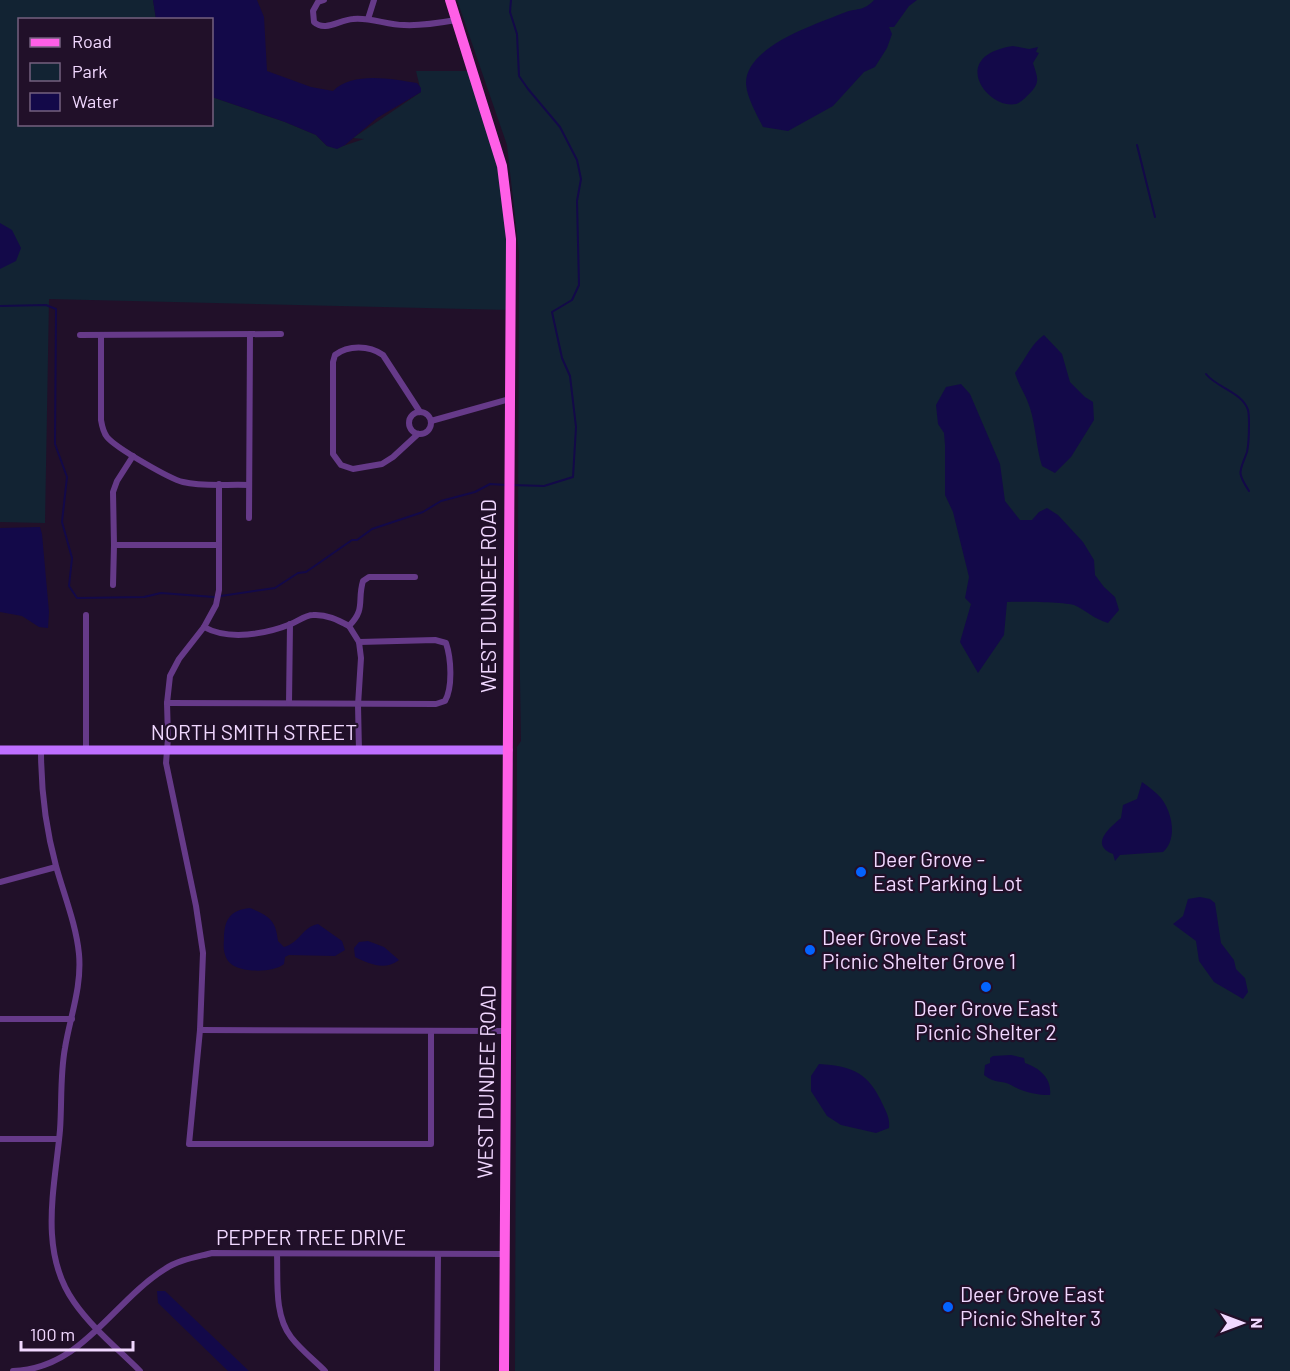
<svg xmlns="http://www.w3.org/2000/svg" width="1290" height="1371" font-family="Barlow,sans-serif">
  <rect width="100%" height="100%" fill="#211029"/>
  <g fill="#122333">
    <path d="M0,0H153L156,19L20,20V124H212V97L285,122L316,135L327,146L337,148L364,139L353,138L421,92L416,71H472L492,135L507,208L511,310L49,299L45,523L0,522Z"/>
    <path d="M457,0H1290V1371H515L517,747L521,741L518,556L519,253L507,145Z"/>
  </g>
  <g fill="#130949">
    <path d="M153,0H257L264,17L267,71L311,87L333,91C353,71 392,79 417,83L421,88V92L377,118L345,145L337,149L327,146L316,135L285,122L212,97V20L156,19Z"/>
    <path d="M874,0H917L909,6L894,27H889L892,34L887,48L875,67L864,72L833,106L788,131L763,127C757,115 747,98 746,84C745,46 817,24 846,12C858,8 864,11 874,0Z"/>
    <path d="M1013,46L1029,49L1038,47L1036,52L1039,53L1033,63C1038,79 1041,83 1027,96C1024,99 1020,103 1016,104C988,110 947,56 1013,46Z"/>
    <path d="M0,223L12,230L21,248L16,261L0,269Z"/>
    <path d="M1044,335L1062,354L1070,382L1085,397L1093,402L1094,420L1071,457L1055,473L1042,466C1036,447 1036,427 1030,408C1026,395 1019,386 1015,373C1025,360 1031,344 1044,335Z"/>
    <path d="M961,384L970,394L1000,464L1005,501L1020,520H1032L1039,512L1047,508L1058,515L1083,542L1094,560L1095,575L1104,587L1115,597L1119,610L1108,623C1094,619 1087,611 1074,605C1067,602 1016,601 1007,602L1004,635L978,673L960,642L971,604L965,598L969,577L953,512L945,495V445L944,433L938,424L936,405L946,387Z"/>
    <path d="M40,527L42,534L49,612L48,628L39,627L22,616L0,612V528Z"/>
    <path d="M1142,782C1149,787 1156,792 1161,798C1172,812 1178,839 1163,852L1120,855L1115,861L1113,854C1089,845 1110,827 1121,818L1123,805L1137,799Z"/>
    <path d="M1200,897L1210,899L1215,903L1221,943L1234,960L1236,969L1245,978L1248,992L1243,999L1214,982L1199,961L1196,941L1173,924L1183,916L1188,899Z"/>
    <path d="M250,908C269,916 276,920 278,941L284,947C301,942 302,927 318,924L342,941L345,950L335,956L289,955L285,957L284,964C273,973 240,973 230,963C224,957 223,948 224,940C224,921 229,910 250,908Z"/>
    <path d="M368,941L384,947L399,960C384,971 370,964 355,957L354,948L359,942Z"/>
    <path d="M1011,1055L1024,1058L1025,1063C1040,1068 1052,1079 1050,1095C1036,1095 1023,1092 1011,1085C1002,1080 995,1084 984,1075L985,1065L990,1063V1058L993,1056Z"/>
    <path d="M819,1064C853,1066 869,1073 883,1105C887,1113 890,1119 889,1128L876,1133L841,1125L827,1116L811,1091V1076Z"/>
    <path d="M157,1291H165L249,1371H228L158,1303Z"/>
  </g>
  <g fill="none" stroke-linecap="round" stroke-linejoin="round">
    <g stroke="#130949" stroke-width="2">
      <path d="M511,0L510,12L517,34L519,76L528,89L560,127L577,160L581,179L577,201L579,285L572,300L552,312L562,358L570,376L576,427L573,477L544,486L512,485"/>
      <path d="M1137,145L1155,217"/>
      <path d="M0,306L46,305L56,309L55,444L67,477L62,522L72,558L69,586L77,598L144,597L161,593L214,597L275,588L298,573L306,572L352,540H357L372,529L423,512L441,501L475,492L490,484L507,485"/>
      <path d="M1206,374C1217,388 1242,392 1248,410C1249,414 1249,420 1249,424C1249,433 1249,443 1247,452C1240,472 1236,471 1249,491"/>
    </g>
    <g stroke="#663a89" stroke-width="6">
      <path d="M324,0L318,2L313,11L314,22C325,32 339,20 353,19C370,17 387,25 404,25C422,26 439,23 456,20"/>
      <path d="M368,19L374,0"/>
      <path d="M80,335L281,334"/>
      <path d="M101,335V420C102,426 103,432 107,437C116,448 170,479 183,482C203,487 228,484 249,485"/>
      <circle cx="420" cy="423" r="11"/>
      <path d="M431,421L510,399"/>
      <path d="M418,434L393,457L382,464L353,469L341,465L333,454V362L335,355C348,345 369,345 383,355L420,412"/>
      <path d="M219,484V590L216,605L204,627L179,659L170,676L167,703L168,738L166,763L196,906L203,953L200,1030L189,1144H431V1031"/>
      <path d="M249,518L250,334"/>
      <path d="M114,545H219"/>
      <path d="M113,585L114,545L113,492L117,481L133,456"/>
      <path d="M349,626L359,642L361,658L358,705L359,751"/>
      <path d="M349,626C366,609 357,601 363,581L369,577H415"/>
      <path d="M204,627C229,641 266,634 291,624C298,621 306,615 313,615C326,614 338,620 349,626"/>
      <path d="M167,703L436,704L445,701C453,687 451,658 446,643L435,640L359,642"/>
      <path d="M289,703L290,624"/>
      <path d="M41,750C41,791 45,826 56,866C64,895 76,924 79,954C82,987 70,1017 65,1048C60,1075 62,1102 60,1130C55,1187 38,1251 74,1302C92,1328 118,1349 140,1371"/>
      <path d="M86,750V615"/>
      <path d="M0,882L56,867"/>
      <path d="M0,1019H72"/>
      <path d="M200,1030L507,1031"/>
      <path d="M0,1139H59"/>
      <path d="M277,1254C278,1281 274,1315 291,1337C301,1350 314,1360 325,1371"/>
      <path d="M13,1371C82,1369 112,1302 165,1269C178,1260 197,1257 212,1253L505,1254"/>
      <path d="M437,1371L438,1254"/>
    </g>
    <path stroke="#be6fff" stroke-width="9" d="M0,750H508"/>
    <path stroke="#ff5fe7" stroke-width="10" d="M450,0L502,166L511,239L504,1371"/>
  </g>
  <g fill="#0463ff" stroke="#211029" stroke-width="2">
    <circle cx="861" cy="872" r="6"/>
    <circle cx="810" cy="950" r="6"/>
    <circle cx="986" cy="987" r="6"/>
    <circle cx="948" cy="1307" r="6"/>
  </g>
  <g text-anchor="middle" stroke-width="4.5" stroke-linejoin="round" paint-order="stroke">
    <g font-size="21" fill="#f1d8ff" stroke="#211029">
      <text transform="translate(489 596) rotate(-90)" y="7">WEST DUNDEE ROAD</text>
      <text x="254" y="740">NORTH SMITH STREET</text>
      <text transform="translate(487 1082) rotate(-89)" y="7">WEST DUNDEE ROAD</text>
      <text x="311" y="1245">PEPPER TREE DRIVE</text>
    </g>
    <g font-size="21" fill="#f1d8ff" stroke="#211029" text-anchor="start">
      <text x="873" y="867">Deer Grove -<tspan x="873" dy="24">East Parking Lot</tspan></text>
      <text x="822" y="945">Deer Grove East<tspan x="822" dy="24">Picnic Shelter Grove 1</tspan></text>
      <text x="986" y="1016" text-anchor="middle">Deer Grove East<tspan x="986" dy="24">Picnic Shelter 2</tspan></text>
      <text x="960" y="1302">Deer Grove East<tspan x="960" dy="24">Picnic Shelter 3</tspan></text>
    </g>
  </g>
  <rect x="18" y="18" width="195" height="108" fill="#211029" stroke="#74607f" stroke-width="1.5"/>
  <rect x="30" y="38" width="30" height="9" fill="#ff5fe7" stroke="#74607f" stroke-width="1.5"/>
  <text x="72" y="48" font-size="18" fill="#f1d8ff">Road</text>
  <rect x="30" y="63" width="30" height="18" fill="#122333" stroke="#74607f" stroke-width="1.5"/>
  <text x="72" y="78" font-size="18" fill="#f1d8ff">Park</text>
  <rect x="30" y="93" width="30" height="18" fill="#130949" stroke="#74607f" stroke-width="1.5"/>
  <text x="72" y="108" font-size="18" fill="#f1d8ff">Water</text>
  <g transform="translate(1242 1323) rotate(90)" stroke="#211029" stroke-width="4.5" paint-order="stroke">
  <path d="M0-4.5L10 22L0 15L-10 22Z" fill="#f1d8ff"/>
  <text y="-9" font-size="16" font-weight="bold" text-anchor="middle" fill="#f1d8ff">N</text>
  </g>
  <path d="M21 1341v9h112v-9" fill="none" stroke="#f1d8ff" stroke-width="3"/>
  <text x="30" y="1341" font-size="18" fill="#f1d8ff" stroke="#211029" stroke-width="4.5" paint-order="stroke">100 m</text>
</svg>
